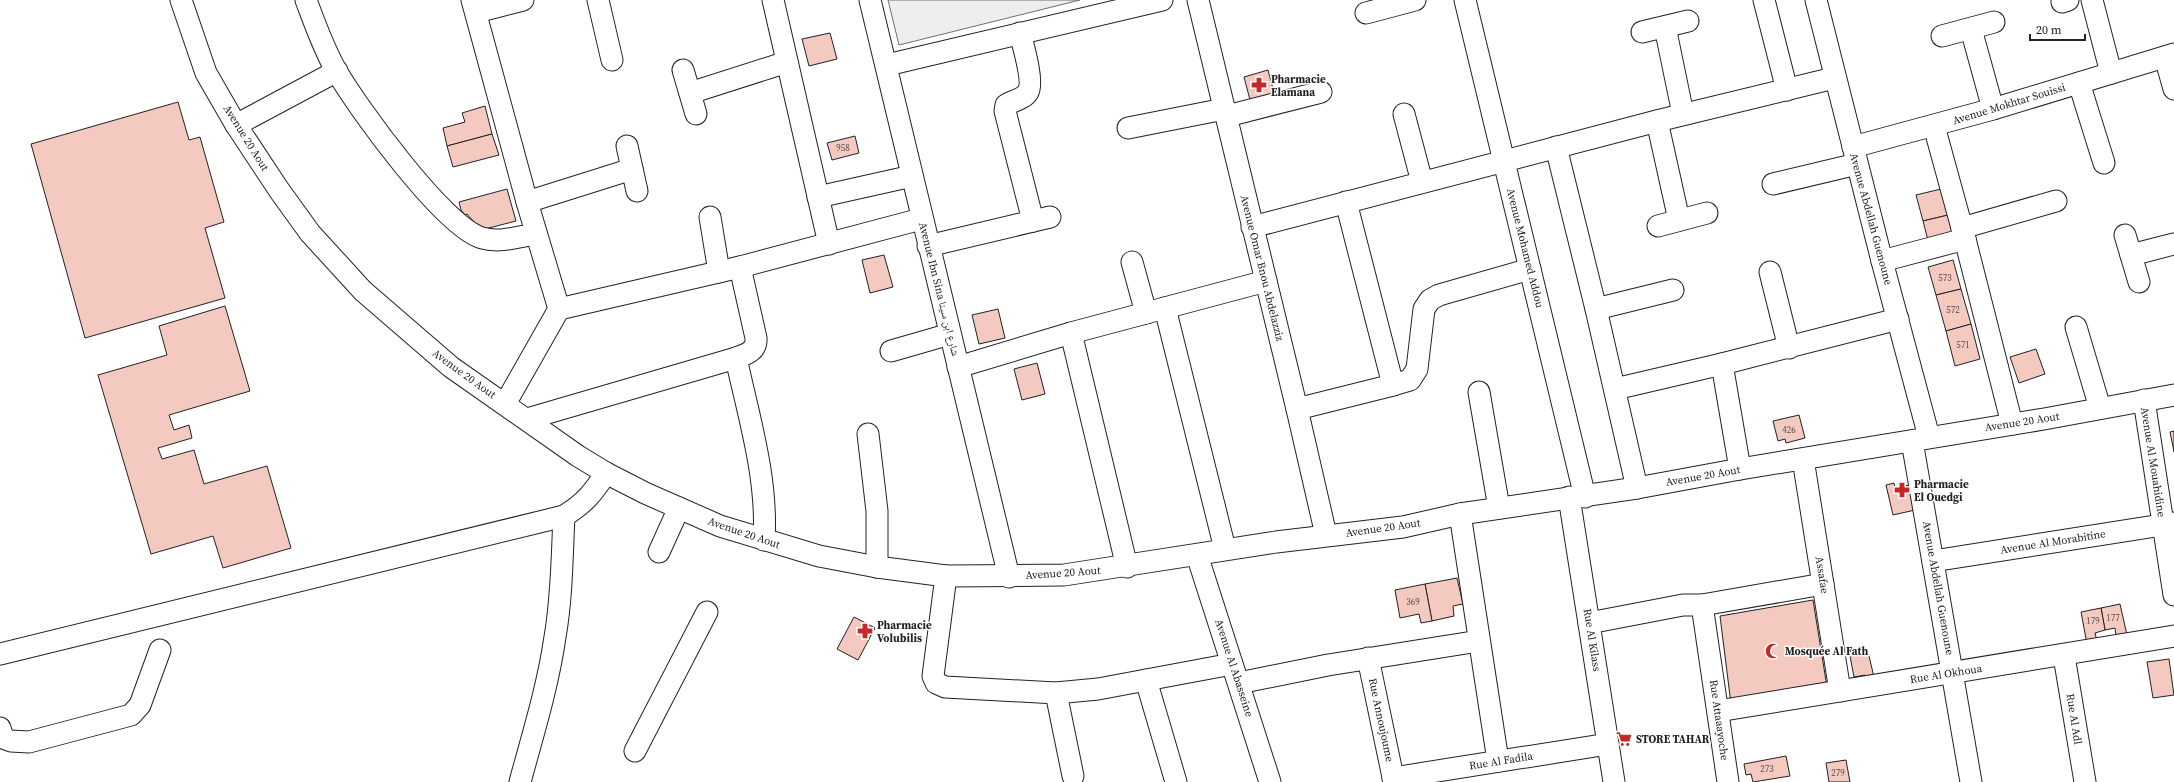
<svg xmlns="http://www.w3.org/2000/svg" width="2174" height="782" font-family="'Source Serif 4','Noto Naskh Arabic',serif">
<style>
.green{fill:#eee;stroke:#6f6f6f}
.building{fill:#f3c9c0;stroke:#222}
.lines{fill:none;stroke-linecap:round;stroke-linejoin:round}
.minor-casing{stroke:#222;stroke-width:23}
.minor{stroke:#fff;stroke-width:21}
.labels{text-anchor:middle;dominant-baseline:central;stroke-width:3;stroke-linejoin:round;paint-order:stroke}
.number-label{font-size:9px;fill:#564c4a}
.poi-label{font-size:11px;font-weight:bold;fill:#222;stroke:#fff;text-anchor:start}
.street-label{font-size:11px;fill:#222;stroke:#fff}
</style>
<rect width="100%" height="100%" fill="#fff"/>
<!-- green -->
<polygon class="green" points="888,0 1080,0 899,45"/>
<!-- building -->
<g class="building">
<polygon points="830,33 837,59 809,66 802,39"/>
<polygon points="1268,70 1274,93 1250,100 1244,77"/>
<polygon points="178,102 189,140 200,137 224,222 205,228 225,298 85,338 31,144"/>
<polygon points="485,106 492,134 447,146 443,128 465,122 462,113"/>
<polygon points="492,134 499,155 453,167 447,146"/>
<polygon points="855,136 859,153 832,160 827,143"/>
<polygon points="507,189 516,221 481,230 467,214 465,215 461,210 459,202"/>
<polygon points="1941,189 1948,215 1923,221 1916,195"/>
<polygon points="1948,215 1954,238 1929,244 1923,221"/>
<polygon points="884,255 893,287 870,293 862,260"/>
<polygon points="1953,260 1961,289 1936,295 1928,267"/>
<polygon points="1961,289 1971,324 1946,331 1936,295"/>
<polygon points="225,306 250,391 169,415 174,430 189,425 192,438 158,448 162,459 194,450 204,484 267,466 291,548 223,568 213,536 151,554 98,375 167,355 159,326"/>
<polygon points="998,309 1005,338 979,344 972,315"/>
<polygon points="1971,324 1980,359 1955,366 1946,331"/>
<polygon points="2036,349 2045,374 2019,383 2010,357"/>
<polygon points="1037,363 1045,394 1022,400 1014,369"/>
<polygon points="1799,415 1805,438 1786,443 1785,439 1778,441 1773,421"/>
<polygon points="2174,431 2174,452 2170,432"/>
<polygon points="1894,483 1895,488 1909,485 1915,510 1893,515 1886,485"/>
<polygon points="1457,578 1463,604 1453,606 1454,616 1432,621 1425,584"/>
<polygon points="1425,584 1432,621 1421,623 1419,614 1400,618 1395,590"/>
<polygon points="1813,600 1827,687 1731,704 1720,616"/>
<polygon points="2120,604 2127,635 2116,637 2115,628 2105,630 2101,608"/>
<polygon points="2101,608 2105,630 2095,633 2097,641 2087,644 2081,612"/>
<polygon points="854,617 875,628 858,660 837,649"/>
<polygon points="1868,652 1874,677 1865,679 1865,675 1854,677 1850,656"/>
<polygon points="2169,659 2174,695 2153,698 2147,662"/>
<polygon points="1786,756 1790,776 1753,782 1751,774 1746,775 1744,764"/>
<polygon points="1846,760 1850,782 1829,782 1826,763"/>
</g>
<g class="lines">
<defs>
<g id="minor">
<polyline points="181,0 206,73 236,125 279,190 310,233 363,291 451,367 578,456 606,473 645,493 720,526 819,556 877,567 946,576 1064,575 1276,542 1403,527 1460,514 1637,488 1740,469 2044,419 2174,395"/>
<path d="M306,0c9,24 18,50 31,72 21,36 107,155 145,166 17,5 36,-1 53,-4"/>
<polyline points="472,0 527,202 559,309"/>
<polyline points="598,0 612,60"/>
<polyline points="773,0 829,244"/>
<polyline points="870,0 1009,577"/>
<polyline points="1198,0 1297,409 1326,535"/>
<polyline points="1465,0 1585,497"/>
<polyline points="1764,0 1787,90"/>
<polyline points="1816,0 1882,261 1929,437"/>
<polyline points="2092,0 2111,73"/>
<polyline points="2062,2 2068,0"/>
<polyline points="476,12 523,0"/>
<polyline points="1366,13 1415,0"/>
<polyline points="1665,27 1683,114"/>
<polyline points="1971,29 1993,109"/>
<polyline points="1642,32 1688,21"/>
<path d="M1020,33c3,12 14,49 8,59 -4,7 -16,9 -22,13l-1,6 28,110"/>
<polyline points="1942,36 1994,22"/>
<polyline points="2165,57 2174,89"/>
<polyline points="887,65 1162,0"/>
<polyline points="683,70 696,114"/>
<polyline points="2079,83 2104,163"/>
<polyline points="690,93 787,62"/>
<polyline points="1404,114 1422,182"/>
<polyline points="1227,116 1321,92"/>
<polyline points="1657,121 1679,220"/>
<polyline points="236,125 337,71"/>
<polyline points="1934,126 1965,239 2012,424"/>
<polyline points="1128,128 1224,109"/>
<polyline points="627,146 637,191"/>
<polyline points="1556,147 1596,309 1637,488"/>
<polyline points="1853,147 1993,109 2174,54"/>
<polyline points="1773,184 1857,164"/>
<polyline points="818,197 912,176"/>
<polyline points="527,202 632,169"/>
<polyline points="710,217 719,272"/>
<polyline points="1658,226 1707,213"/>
<polyline points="1252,227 1657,121 1834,78"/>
<polyline points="1962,228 2056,201"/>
<polyline points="2125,235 2139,282"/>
<polyline points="928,246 1050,217"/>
<polyline points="2131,255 2174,244"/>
<polyline points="1882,261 1965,239"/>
<polyline points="1132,262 1146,313"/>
<polyline points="1770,272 1789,348"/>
<polyline points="1165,308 1225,549"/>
<polyline points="1596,309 1673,290"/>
<polyline points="2076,327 2100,408"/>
<polyline points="1071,333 1127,567"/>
<polyline points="891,351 950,334"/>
<path d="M736,358c13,60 32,121 28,182"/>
<polyline points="958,367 1071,333 1266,281"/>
<polyline points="1393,385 1410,380 1417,369 1424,309 1430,300 1439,295 1530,269"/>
<polyline points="1615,389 1722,364"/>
<polyline points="1479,392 1499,508"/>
<polyline points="2144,400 2174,595"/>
<polyline points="505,404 559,309 740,267 921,219"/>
<polyline points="1297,409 1393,385 1346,202"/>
<path d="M527,419l209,-61c11,-4 21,-7 20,-20l-16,-71"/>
<polyline points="868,434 877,511 877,567"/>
<polyline points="1912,441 1971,782"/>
<polyline points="1803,459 1840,691"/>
<polyline points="1740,469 1722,364 1898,319"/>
<polyline points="1569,497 1614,782"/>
<polyline points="1460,514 1498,761"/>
<polyline points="659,552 679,508"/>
<polyline points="1197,555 1270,782"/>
<polyline points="1933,561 2174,523"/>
<polyline points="946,576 933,676 936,683 945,687 1056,693 1098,689 1232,664"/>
<polyline points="1702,605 1823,584"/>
<polyline points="1589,623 1683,605 1702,605 1728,782"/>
<path d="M0,654l564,-138c21,-13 29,-23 42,-43"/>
<polyline points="2064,656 2085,782"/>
<polyline points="1368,658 1394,782"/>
<polyline points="1146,680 1176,782"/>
<polyline points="1239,683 1328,665 1479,641"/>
<polyline points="1056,693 1073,776"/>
<polyline points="1718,711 2174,636"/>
<polyline points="0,728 3,738 11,741 29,742 131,715 140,705 160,650"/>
<polyline points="635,751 707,612"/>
<polyline points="1393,778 1608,744"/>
<path d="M520,782c13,-48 28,-96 35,-145 7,-40 7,-81 9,-121"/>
</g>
</defs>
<!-- minor casing -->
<use href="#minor" class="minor-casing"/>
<!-- minor -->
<use href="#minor" class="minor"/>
</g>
<!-- icons -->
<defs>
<symbol id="pharmacy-bare" viewBox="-9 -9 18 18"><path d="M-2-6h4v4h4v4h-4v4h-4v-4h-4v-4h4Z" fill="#c62828" stroke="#fff" stroke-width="2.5" paint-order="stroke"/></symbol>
<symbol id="mosque-bare" viewBox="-9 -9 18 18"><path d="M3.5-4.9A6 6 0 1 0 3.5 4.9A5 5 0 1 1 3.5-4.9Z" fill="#c62828" stroke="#fff" stroke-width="2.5" paint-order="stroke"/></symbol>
<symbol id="supermarket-bare" viewBox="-9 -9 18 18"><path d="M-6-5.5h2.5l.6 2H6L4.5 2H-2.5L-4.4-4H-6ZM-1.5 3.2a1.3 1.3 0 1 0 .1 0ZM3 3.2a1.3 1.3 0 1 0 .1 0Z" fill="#c62828" stroke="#fff" stroke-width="2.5" paint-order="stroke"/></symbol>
</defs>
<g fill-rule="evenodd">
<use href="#pharmacy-bare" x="1248" y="74" width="22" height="22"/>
<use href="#pharmacy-bare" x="1891" y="479" width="22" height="22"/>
<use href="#pharmacy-bare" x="854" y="620" width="22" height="22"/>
<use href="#mosque-bare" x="1762" y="640" width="22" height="22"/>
<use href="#supermarket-bare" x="1613" y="728" width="22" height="22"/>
</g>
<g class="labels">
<!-- number labels -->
<g class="number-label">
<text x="843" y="148">958</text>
<text x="1945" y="278">573</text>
<text x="1953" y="310">572</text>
<text x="1963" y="345">571</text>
<text x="1789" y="430">426</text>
<text x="1413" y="602">369</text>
<text x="2113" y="618">177</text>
<text x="2093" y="621">179</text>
<text x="1767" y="769">273</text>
<text x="1838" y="773">279</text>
</g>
<!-- poi labels -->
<g class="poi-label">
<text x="1271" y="79">Pharmacie<tspan x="1271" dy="13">Elamana</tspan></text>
<text x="1914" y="484">Pharmacie<tspan x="1914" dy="13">El Ouedgi</tspan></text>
<text x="877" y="625">Pharmacie<tspan x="877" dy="13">Volubilis</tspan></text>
<text x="1785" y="651">Mosquée Al Fath</text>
<text x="1636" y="739">STORE TAHAR</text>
</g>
<!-- street labels -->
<g class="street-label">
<text transform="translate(2009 104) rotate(-17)">Avenue Mokhtar Souissi</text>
<text transform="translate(246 138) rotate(58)">Avenue 20 Aout</text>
<text transform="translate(1871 219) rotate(75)">Avenue Abdellah Guenoune</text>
<text transform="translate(1525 248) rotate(76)">Avenue Mohamed Addou</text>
<text transform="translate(1262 268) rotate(76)">Avenue Omar Bnou Abdelazziz</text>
<text transform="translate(939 289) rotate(76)">Avenue Ibn Sina شارع ابن سينا</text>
<text transform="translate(464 374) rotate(36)">Avenue 20 Aout</text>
<text transform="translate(2022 422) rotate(-9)">Avenue 20 Aout</text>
<text transform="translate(2153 462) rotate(81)">Avenue Al Mouahidine</text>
<text transform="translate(1703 476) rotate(-10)">Avenue 20 Aout</text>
<text transform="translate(1383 528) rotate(-8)">Avenue 20 Aout</text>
<text transform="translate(744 533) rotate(19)">Avenue 20 Aout</text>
<text transform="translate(2053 542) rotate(-9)">Avenue Al Morabitine</text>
<text transform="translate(1063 573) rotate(-4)">Avenue 20 Aout</text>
<text transform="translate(1822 575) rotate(81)">Assafae</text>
<text transform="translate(1938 588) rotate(80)">Avenue Abdellah Guenoune</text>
<text transform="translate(1592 640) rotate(81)">Rue Al Kilass</text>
<text transform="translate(1234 668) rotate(72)">Avenue Al Abasseine</text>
<text transform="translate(1946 674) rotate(-9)">Rue Al Okhoua</text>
<text transform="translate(2074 719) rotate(81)">Rue Al Adl</text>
<text transform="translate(1381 720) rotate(78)">Rue Annoujoume</text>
<text transform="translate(1719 720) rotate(82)">Rue Attaaayoche</text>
<text transform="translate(1501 761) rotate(-9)">Rue Al Fadila</text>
</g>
</g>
<!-- scale -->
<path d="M2030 34v6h55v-6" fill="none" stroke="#222222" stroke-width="2"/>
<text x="2036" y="34" font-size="12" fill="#222222" stroke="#ffffff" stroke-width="3" paint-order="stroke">20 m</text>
</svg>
